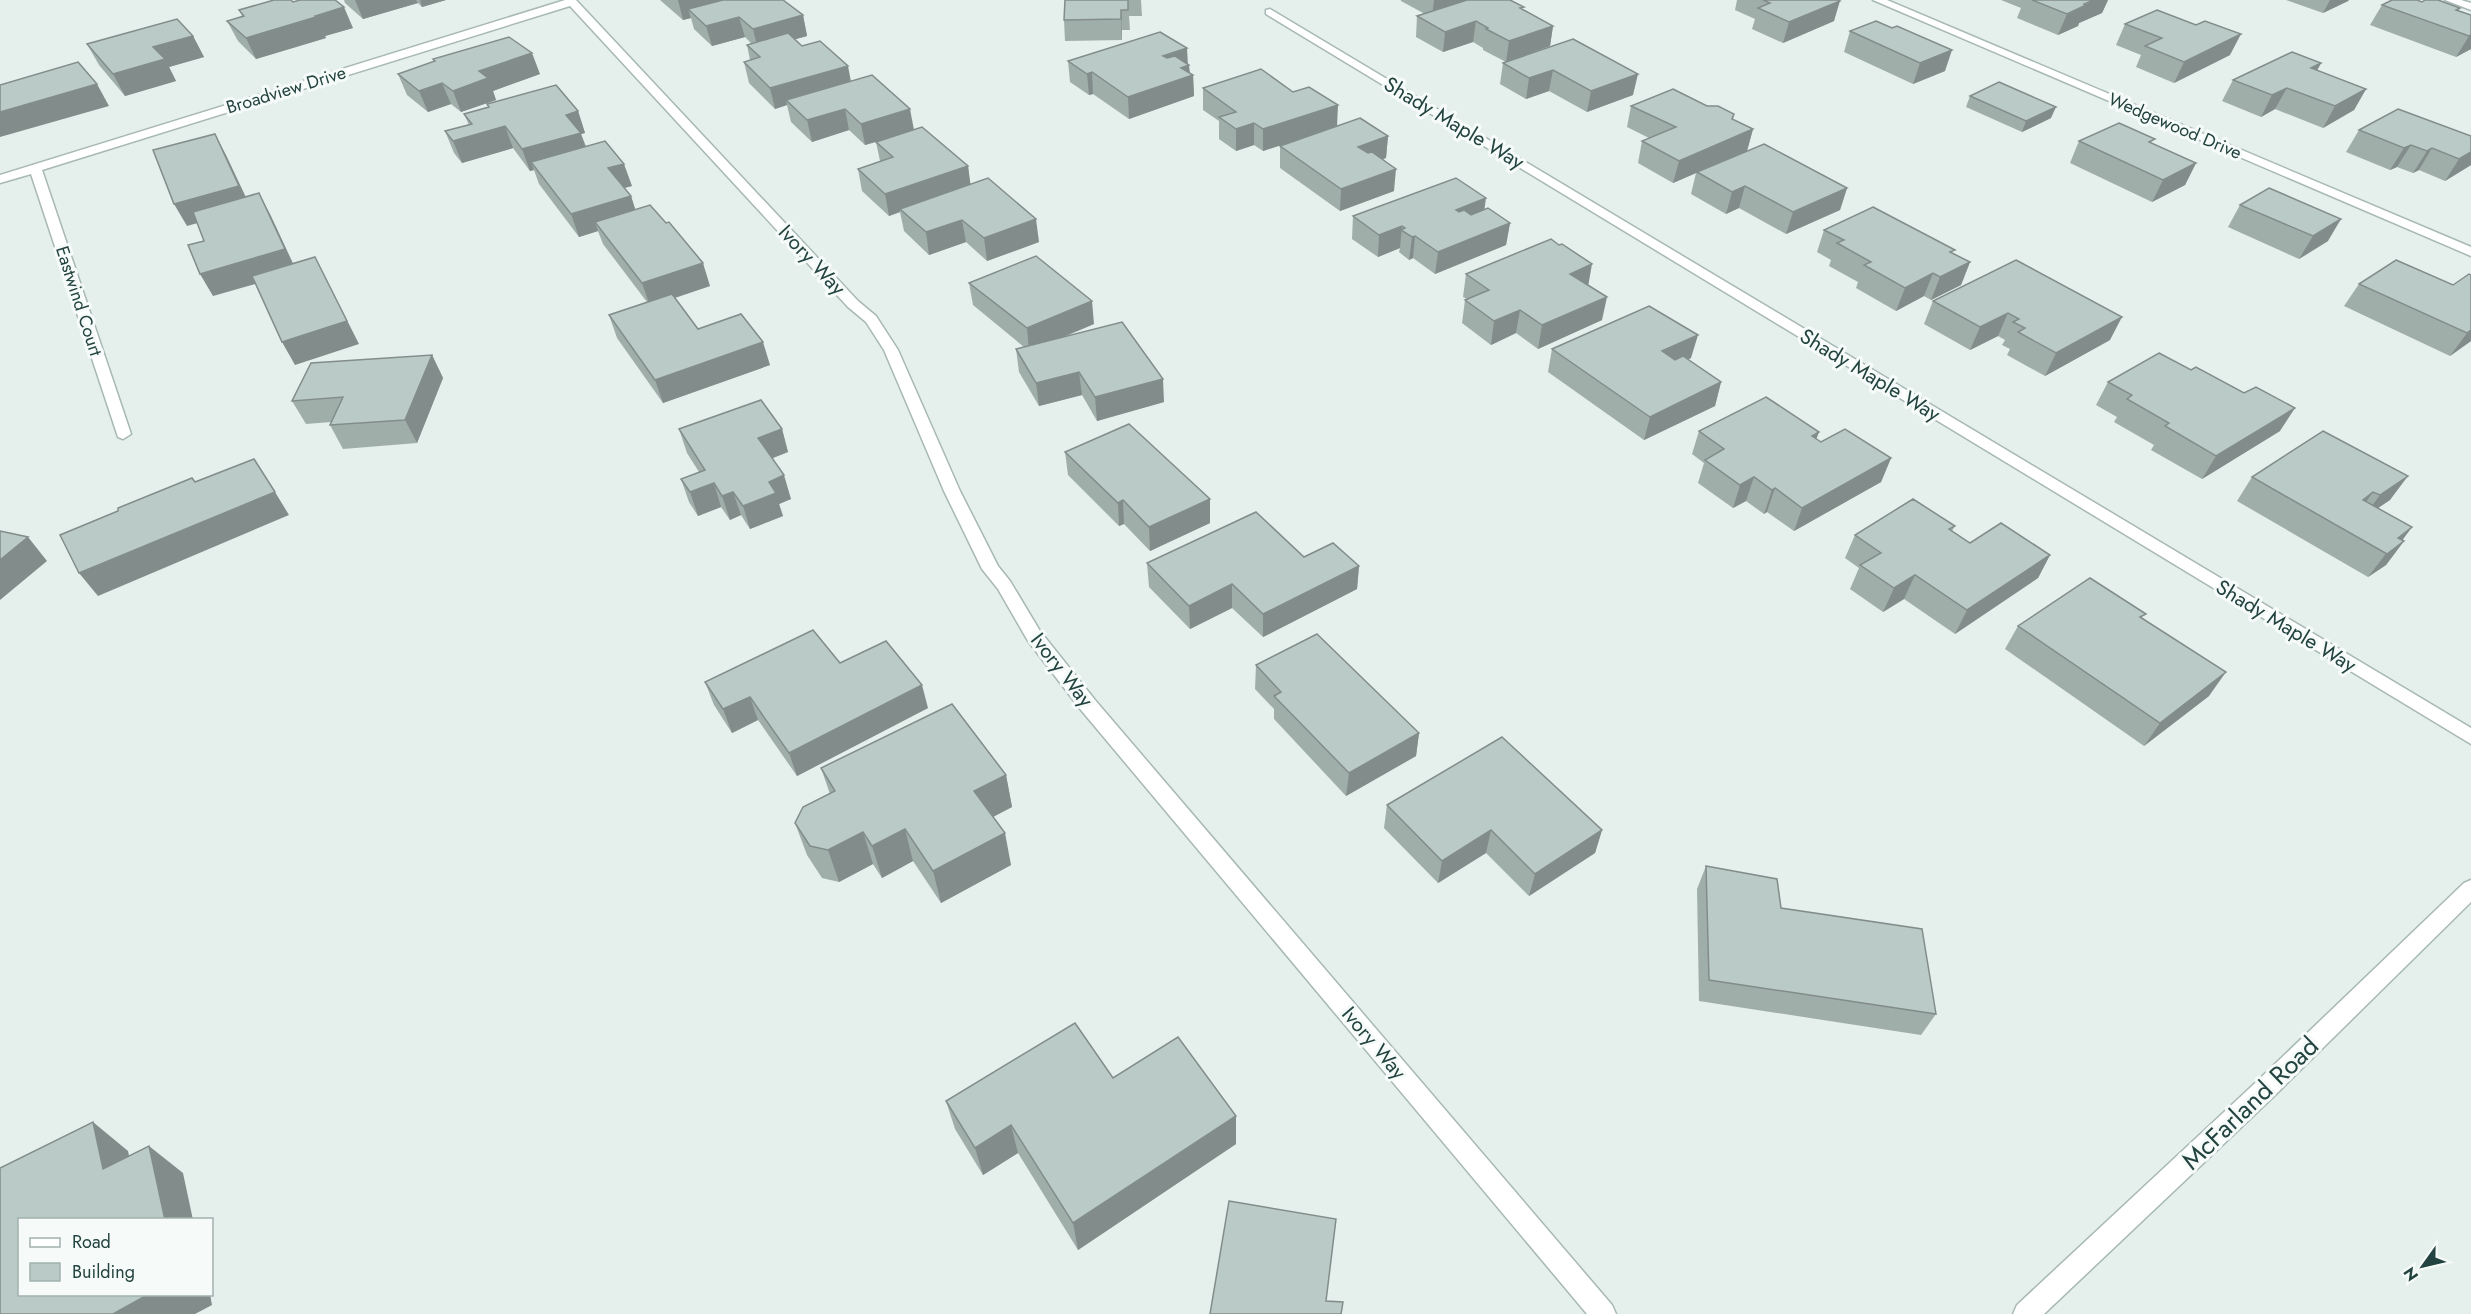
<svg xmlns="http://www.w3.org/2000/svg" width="2471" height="1314" font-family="Jost,sans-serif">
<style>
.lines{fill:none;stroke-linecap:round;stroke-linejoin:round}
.minor-casing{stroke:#a7b8b5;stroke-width:3}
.tertiary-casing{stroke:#a7b8b5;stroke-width:3}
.minor{fill:#fff;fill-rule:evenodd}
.tertiary{fill:#fff;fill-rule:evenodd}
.wall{fill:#a0aeaa}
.shaded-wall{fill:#828d8b}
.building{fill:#bacac6;stroke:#828d8b;stroke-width:1.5}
.labels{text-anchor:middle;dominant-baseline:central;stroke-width:6;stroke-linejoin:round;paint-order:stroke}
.far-street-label{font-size:18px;fill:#22433f;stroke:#f6fbf9}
.street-label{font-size:21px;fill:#22433f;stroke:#f6fbf9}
.near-street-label{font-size:26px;fill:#22433f;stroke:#f6fbf9}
</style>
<rect width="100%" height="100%" fill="#e5efec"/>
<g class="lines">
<defs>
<g id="minor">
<polygon points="565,0 576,0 858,301 876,316 898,350 960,491 998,566 1010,581 1040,631 1095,700 1612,1305 1616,1314 1587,1314 1081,710 1028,641 998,589 982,569 944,491 884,350 866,322 848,307 570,6 42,170 131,434 123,439 118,437 31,174 0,183 0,175"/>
<polygon points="1873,0 1887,0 2471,247 2471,256"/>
<polygon points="2445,0 2461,0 2471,3 2471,10"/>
<polygon points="1270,9 2471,728 2471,744 1266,14 1266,10"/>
</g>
<polygon id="tertiary" points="2471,880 2471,902 2269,1101 2044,1314 2013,1314 2017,1305 2253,1085 2464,883"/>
</defs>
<!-- minor casing -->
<use href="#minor" class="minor-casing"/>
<!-- tertiary casing -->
<use href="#tertiary" class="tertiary-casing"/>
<!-- minor -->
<use href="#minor" class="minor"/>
<!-- tertiary -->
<use href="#tertiary" class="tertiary"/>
</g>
<!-- wall -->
<g class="wall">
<polygon points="344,0 446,0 422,7 418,3 363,19 345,3"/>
<polygon points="660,0 783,0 803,15 807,36 795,39 802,46 914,130 968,166 970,185 1039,242 987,261 966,242 929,255 904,231 900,212 889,216 862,191 858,169 880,161 876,142 880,141 865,145 849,130 812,142 791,122 787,105 775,109 749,83 744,62 750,60 747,45 751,43 745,37 712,46 694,29 691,18 683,20"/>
<polygon points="1065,0 1141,0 1142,16 1129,16 1130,30 1122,30 1122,40 1065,41 1064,20"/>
<polygon points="1401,0 1501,0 1553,26 1550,46 1506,62 1483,50 1483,48 1473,42 1443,52 1416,37 1417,16 1425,14 1401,1"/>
<polygon points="1737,0 1838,0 1834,21 1783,43 1752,29 1755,19 1735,10"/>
<polygon points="2001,0 2108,0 2102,13 2079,23 2078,26 2058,35 2017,18 2021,8"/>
<polygon points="2286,0 2349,0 2348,1 2323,13"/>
<polygon points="293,2 353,28 325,36 326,38 256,59 238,41 227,21 242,16 239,10"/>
<polygon points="2422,2 2460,8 2458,11 2471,15 2471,49 2456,57 2370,25 2382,5"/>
<polygon points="2125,24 2230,55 2174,83 2136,67 2141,55 2116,45"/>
<polygon points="1892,28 1945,71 1913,84 1844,52 1850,31"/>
<polygon points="193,36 204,57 169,67 176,81 125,96 99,65 87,44"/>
<polygon points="1573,39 1633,95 1587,112 1549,91 1526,99 1500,84 1503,63"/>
<polygon points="433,59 540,74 493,91 496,100 461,112 451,104 428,112 407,95 398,74 434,62"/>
<polygon points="1068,61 1188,64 1190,73 1193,75 1194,96 1129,119 1093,94 1089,95 1070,82"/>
<polygon points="2321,63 2317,70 2366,89 2354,110 2323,128 2275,109 2261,117 2222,101 2233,80"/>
<polygon points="1203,88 1337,126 1388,136 1386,158 1382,159 1394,191 1340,211 1280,168 1280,146 1305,137 1263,151 1254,145 1236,151 1219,139 1219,121 1203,110"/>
<polygon points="1970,96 2051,118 2022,132 1966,107"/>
<polygon points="487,104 578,111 585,133 581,134 586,146 632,186 624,188 631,196 635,209 710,286 675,298 698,329 770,365 663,403 617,338 609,315 647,302 603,244 598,231 579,237 539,184 534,170 530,171 513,148 462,163 454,153 445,131 469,125 464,114 488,107"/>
<polygon points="1631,106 1707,106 1734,114 1733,119 1753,129 1747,151 1847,188 1840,210 1786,234 1739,208 1726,214 1691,194 1696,173 1673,183 1638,163 1642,141 1649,138 1627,127"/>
<polygon points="2359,130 2471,136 2471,165 2445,181 2419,170 2413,173 2397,167 2390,170 2346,152"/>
<polygon points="2079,141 2153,144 2196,163 2185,185 2152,202 2070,163"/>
<polygon points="2240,205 2328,241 2299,259 2228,227"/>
<polygon points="1485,210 1510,223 1506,245 1435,274 1413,258 1409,260 1399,252 1400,248 1378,257 1352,239 1353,216"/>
<polygon points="1824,230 1953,253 1970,262 1961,285 1931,300 1924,296 1896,311 1856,288 1858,282 1829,266 1831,260 1817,252"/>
<polygon points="2016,260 2110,340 2045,376 2007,355 2010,349 2002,345 2005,340 1998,336 1970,350 1924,324 1933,301"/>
<polygon points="1466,274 1588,285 1602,320 1538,349 1516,333 1491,345 1462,323 1465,300 1467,299 1463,297"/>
<polygon points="969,283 1094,324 1066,336 1164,402 1097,421 1082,395 1039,406 1019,372 1016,349 1024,347 973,305"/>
<polygon points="2359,284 2453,285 2471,341 2450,356 2344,306"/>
<polygon points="1552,349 1691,358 1688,359 1721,382 1715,406 1644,440 1548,372"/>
<polygon points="432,355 443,378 417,443 343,449 330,425 331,422 306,424 292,401"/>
<polygon points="2108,382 2280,431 2202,479 2151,450 2154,445 2114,422 2117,417 2096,405"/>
<polygon points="679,429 782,429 788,452 773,458 791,499 779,504 783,516 750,529 741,515 730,520 721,507 698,516 689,502 681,479 699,472 687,453"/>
<polygon points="1699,431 1819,432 1816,439 1821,442 1891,458 1881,482 1794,531 1767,512 1764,514 1746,501 1733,508 1698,483 1704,463 1692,454"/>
<polygon points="2323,431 2390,500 2377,508 2412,527 2402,540 2404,541 2386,565 2368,577 2237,501 2252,477"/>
<polygon points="1065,452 1210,523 1150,551 1124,524 1119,526 1068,475"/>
<polygon points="1955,526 1952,531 1970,543 2050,555 2038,578 1955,634 1904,599 1883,612 1850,589 1859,568 1845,558 1855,535"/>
<polygon points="1304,557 1359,566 1357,589 1263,637 1232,608 1190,629 1149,587 1147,563"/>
<polygon points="2018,626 2209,696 2144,746 2005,649"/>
<polygon points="840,663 928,708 797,776 758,720 732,733 714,705 705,682"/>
<polygon points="1256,665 1419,733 1416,756 1346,796 1274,719 1274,709 1255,689"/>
<polygon points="821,768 1006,775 1012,807 993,817 1011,865 941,903 913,861 882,878 873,864 839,882 822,878 807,855 795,823 830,794"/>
<polygon points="1387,805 1602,830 1595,853 1529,896 1486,853 1438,883 1384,828"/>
<polygon points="1706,866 1781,908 1936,1014 1921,1035 1699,1001 1697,889"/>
<polygon points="1113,1078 1236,1144 1078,1250 1018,1153 983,1175 955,1129 946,1101"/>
</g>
<!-- shaded-wall -->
<g class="shaded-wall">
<polygon points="355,0 416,0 418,3 363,19"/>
<polygon points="420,0 446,0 422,7"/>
<polygon points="678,0 725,0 688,9 691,18 683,20"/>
<polygon points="1434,0 1486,0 1432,18"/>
<polygon points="2094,0 2108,0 2102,13 2079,23 2078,26 2058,35 2067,14"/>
<polygon points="2330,0 2349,0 2348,1 2323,13"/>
<polygon points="1840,1 1834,21 1783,43 1789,22"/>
<polygon points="344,7 353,28 325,36 326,38 256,59 246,38"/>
<polygon points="1121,10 1122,30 1122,40 1121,19"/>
<polygon points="803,15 807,36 758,50 753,29"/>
<polygon points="739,17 745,37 712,46 706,26"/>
<polygon points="1476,21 1473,42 1443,52 1445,32"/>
<polygon points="1553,26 1550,46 1506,62 1509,41"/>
<polygon points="2241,34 2230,55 2174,83 2184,62"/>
<polygon points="2471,35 2471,49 2456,57 2469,36"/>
<polygon points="193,36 204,57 169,67 176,81 125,96 113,74 153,47"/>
<polygon points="1187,48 1188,66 1189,65 1190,76 1193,75 1194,96 1129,119 1128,97 1163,56"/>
<polygon points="1952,50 1945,71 1913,84 1920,63"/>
<polygon points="532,53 540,74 493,91 496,100 461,112 453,91 479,71"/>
<polygon points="2321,63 2310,84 2311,68"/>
<polygon points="848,66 852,87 786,100 787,105 775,109 770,88"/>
<polygon points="1553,70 1549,91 1526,99 1529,78"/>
<polygon points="1092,72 1093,94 1089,95 1087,74"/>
<polygon points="1638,74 1633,95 1587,112 1591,91"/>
<polygon points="442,83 451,104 428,112 419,91"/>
<polygon points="97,84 109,106 0,137 0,112"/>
<polygon points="2287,88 2275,109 2261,117 2272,95"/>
<polygon points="2366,89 2354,110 2323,128 2335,106"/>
<polygon points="1338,105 1337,127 1263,151 1263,129"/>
<polygon points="2056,107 2051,118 2022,132 2026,121"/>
<polygon points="845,109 849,130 812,142 807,120"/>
<polygon points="910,109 914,130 865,145 861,124"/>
<polygon points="578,111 585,133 581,134 588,154 531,162 534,170 530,171 522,149 566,115"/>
<polygon points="1254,123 1254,145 1236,151 1236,129"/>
<polygon points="505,126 513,148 462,163 453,141"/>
<polygon points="1753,129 1747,151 1673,183 1679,161"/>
<polygon points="215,134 226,155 251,208 187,226 174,204"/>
<polygon points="1388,136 1386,158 1356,169 1358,147"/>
<polygon points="2411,145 2397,167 2390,170 2404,148"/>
<polygon points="2432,148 2419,170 2413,173 2427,151"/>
<polygon points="2471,152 2471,165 2445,181 2459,159"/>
<polygon points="2196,163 2185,185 2152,202 2163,180"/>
<polygon points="624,164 632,186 616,190 608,168"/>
<polygon points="968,166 971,188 900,209 900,212 889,216 885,194"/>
<polygon points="1396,169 1394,191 1340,211 1341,189"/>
<polygon points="1745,186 1739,208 1726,214 1732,192"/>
<polygon points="1847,188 1840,210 1786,234 1793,212"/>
<polygon points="259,193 271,216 297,272 213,296 200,274"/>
<polygon points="631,196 638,218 595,222 598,231 579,237 571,214"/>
<polygon points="1486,198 1483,220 1454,232 1456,210"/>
<polygon points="1036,219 1039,242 987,261 984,238"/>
<polygon points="2341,219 2328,241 2299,259 2313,236"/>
<polygon points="962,220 966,242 929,255 926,232"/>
<polygon points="1510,223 1506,245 1435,274 1438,252"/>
<polygon points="1402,226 1400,248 1378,257 1379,235"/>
<polygon points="1415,236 1413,258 1409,260 1412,237"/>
<polygon points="315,257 359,344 295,365 282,342"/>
<polygon points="1970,262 1961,285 1931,300 1940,277"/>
<polygon points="703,263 710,286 650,306 642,283"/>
<polygon points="1592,264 1588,287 1570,274"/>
<polygon points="1933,273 1924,296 1896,311 1905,288"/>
<polygon points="1607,297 1602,320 1538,349 1542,325"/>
<polygon points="1092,301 1094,324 1029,351 1027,328"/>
<polygon points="1520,310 1516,333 1491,345 1494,321"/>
<polygon points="2008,313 1998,336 1970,350 1980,327"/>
<polygon points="2122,317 2110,340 2045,376 2056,353"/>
<polygon points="2471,330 2471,341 2450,356 2467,333"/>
<polygon points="1698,335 1691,358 1656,374 1662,351"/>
<polygon points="763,342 770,365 663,403 655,380"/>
<polygon points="432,355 443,378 417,443 405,420"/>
<polygon points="1079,372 1082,395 1039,406 1036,383"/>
<polygon points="1163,379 1164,402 1097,421 1095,397"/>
<polygon points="1721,382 1715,406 1644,440 1650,417"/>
<polygon points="2295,408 2280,431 2202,479 2216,456"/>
<polygon points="782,429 788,452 765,461 758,438"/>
<polygon points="1819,432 1810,455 1812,436"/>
<polygon points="1891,458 1881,482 1794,531 1802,508"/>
<polygon points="784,475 791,499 779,504 783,516 750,529 743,506 769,482"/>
<polygon points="2408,476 2390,500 2362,519 2380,495"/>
<polygon points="1754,477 1746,501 1733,508 1740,485"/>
<polygon points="714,483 721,507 698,516 690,492"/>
<polygon points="1775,488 1767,512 1764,514 1772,490"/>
<polygon points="275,492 289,515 98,596 79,573"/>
<polygon points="733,492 741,515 730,520 722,496"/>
<polygon points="2373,492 2356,516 2363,500"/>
<polygon points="1210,499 1210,523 1150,551 1149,527"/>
<polygon points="1123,500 1124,524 1119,526 1118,503"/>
<polygon points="2412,527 2398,546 2404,541 2386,565 2368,577 2398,538"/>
<polygon points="28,537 47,561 0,600 0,560"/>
<polygon points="2050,555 2038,578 1955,634 1967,610"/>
<polygon points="1359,566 1357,589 1263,637 1263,614"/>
<polygon points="1915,575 1904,599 1883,612 1894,588"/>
<polygon points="1232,584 1232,608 1190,629 1189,606"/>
<polygon points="2226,672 2209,696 2144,746 2160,723"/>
<polygon points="922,685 928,708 797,776 789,753"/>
<polygon points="750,697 758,720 732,733 723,709"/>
<polygon points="1419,733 1416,756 1346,796 1349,773"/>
<polygon points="1006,775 1012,807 981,823 974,791"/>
<polygon points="905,829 913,861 882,878 872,846"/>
<polygon points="1491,830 1486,853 1438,883 1442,861"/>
<polygon points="1602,830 1595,853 1529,896 1535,874"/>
<polygon points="863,832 873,864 839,882 828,850"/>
<polygon points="1005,833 1011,865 941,903 933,871"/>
<polygon points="1236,1116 1236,1144 1078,1250 1073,1223"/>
<polygon points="93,1122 128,1151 138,1196 103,1169"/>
<polygon points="1011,1125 1018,1153 983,1175 975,1148"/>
<polygon points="149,1146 183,1173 193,1220 165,1220"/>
<polygon points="149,1294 210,1294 212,1305 195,1314 113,1314"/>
</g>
<!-- building -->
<g class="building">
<polygon points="274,0 291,0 293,2 300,0 335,0 344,7 315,16 316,17 246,38 227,21 244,16 239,10"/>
<polygon points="723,0 783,0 803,15 753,29 739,17 706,26 688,9"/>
<polygon points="1065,0 1128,0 1128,10 1121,10 1121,19 1064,20"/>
<polygon points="1467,0 1510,0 1524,7 1520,8 1553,26 1509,41 1486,29 1488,28 1476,21 1445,32 1417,16"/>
<polygon points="1763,0 1838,0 1840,1 1789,22 1758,8 1770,3"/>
<polygon points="2032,0 2094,0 2084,4 2086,5 2067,14"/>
<polygon points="2392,0 2417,0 2422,2 2425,0 2438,0 2460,8 2456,10 2471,15 2471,35 2469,36 2382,5"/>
<polygon points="2157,10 2196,25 2205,21 2241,34 2184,62 2145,46 2162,38 2125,24"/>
<polygon points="177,19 193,36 153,47 165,59 113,74 87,44"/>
<polygon points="1876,21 1892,28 1897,26 1952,50 1920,63 1850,31"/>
<polygon points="1160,32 1187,48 1163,56 1167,58 1175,56 1189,65 1181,68 1193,75 1128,97 1092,72 1087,74 1068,61"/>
<polygon points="788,33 802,46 820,41 848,66 770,88 744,62 760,57 747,45"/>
<polygon points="509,37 532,53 479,71 488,78 453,91 442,83 419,91 398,74 435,61 433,59"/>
<polygon points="1573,39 1638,74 1591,91 1553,70 1529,78 1503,63"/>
<polygon points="2292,52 2321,63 2311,68 2366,89 2335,106 2287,88 2272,95 2233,80"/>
<polygon points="78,62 97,84 0,112 0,85"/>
<polygon points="1261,69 1293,92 1309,87 1338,105 1263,129 1254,123 1236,129 1219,117 1236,112 1203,88"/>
<polygon points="872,75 910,109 861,124 845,109 807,120 786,100"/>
<polygon points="1999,82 2056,107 2026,121 1970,96"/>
<polygon points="556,85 578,111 566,115 581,133 522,149 505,126 453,141 445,131 472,124 464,114 489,107 487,104"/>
<polygon points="1673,89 1707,106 1718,106 1734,114 1732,119 1753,129 1679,161 1642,141 1676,127 1631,106"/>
<polygon points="2398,109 2471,136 2471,152 2459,159 2432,148 2427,151 2411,145 2404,148 2359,130"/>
<polygon points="1360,118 1388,136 1358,147 1368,153 1372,152 1396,169 1341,189 1280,146"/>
<polygon points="2119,123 2155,139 2149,142 2196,163 2163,180 2079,141"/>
<polygon points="922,127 968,166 885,194 858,169 893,157 876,142"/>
<polygon points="215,134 239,186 174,204 153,150"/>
<polygon points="605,141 624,164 608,168 631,196 571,214 531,162"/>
<polygon points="1764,144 1847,188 1793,212 1745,186 1732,192 1697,172"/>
<polygon points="988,178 1036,219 984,238 962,220 926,232 900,209"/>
<polygon points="1456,178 1486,198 1456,210 1459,212 1464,210 1471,215 1488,208 1510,223 1438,252 1415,236 1412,237 1401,230 1405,228 1402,226 1379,235 1353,216"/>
<polygon points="2269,188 2341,219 2313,236 2240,205"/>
<polygon points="259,193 285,249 200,274 188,245 204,241 193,212"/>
<polygon points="650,205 666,223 669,222 703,263 642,283 595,222"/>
<polygon points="1873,207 1955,250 1950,252 1970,262 1940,277 1933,273 1905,288 1864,265 1871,262 1837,243 1844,240 1824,230"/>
<polygon points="1551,239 1559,245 1562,244 1592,264 1570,274 1607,297 1542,325 1520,310 1494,321 1465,300 1489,290 1466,274"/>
<polygon points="1036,256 1092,301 1027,328 969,283"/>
<polygon points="315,257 347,321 282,342 252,276"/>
<polygon points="2016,260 2122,317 2056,353 2018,332 2025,328 2013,322 2019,319 2008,313 1980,327 1933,301"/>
<polygon points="2396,260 2453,285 2469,274 2471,275 2471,330 2467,333 2359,284"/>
<polygon points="672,294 698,329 741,314 763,342 655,380 609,315"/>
<polygon points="1649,306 1698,335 1662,351 1675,360 1683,356 1721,382 1650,417 1552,349"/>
<polygon points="1122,322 1163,379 1095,397 1079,372 1036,383 1016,349"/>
<polygon points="2159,353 2191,370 2196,367 2244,393 2256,387 2295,408 2216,456 2165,426 2169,423 2127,399 2132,395 2108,382"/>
<polygon points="432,355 405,420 330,425 343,397 292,401 311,363"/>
<polygon points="1766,397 1819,432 1812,436 1821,442 1845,429 1891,458 1802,508 1775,488 1772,490 1754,477 1740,485 1705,460 1724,449 1699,431"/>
<polygon points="761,400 782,429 758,438 784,475 769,482 776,493 743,506 733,492 722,496 714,483 690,492 681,479 705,470 679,429"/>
<polygon points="1129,424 1210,499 1149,527 1123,500 1118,503 1065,452"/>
<polygon points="2323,431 2408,476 2380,495 2373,492 2363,500 2412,527 2398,538 2404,541 2387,554 2252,477"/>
<polygon points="254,459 275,492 79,573 60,535 118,511 118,508 192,478 195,482"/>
<polygon points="1913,499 1955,526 1949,529 1970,543 2001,523 2050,555 1967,610 1915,575 1894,588 1860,565 1881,553 1855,535"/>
<polygon points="1256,512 1304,557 1333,543 1359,566 1263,614 1232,584 1189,606 1147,563"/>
<polygon points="0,531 28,537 0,560"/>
<polygon points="2090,578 2146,614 2140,617 2226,672 2160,723 2018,626"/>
<polygon points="813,630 840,663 886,641 922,685 789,753 750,697 723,709 705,682"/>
<polygon points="1317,634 1419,733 1349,773 1274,696 1281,692 1256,665"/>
<polygon points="952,704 1006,775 974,791 1005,833 933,871 905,829 872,846 863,832 828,850 810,846 795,823 803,807 835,791 821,768"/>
<polygon points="1502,737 1602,830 1535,874 1491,830 1442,861 1387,805"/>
<polygon points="1706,866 1777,879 1781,908 1922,929 1936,1014 1709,980"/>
<polygon points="1075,1023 1113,1078 1178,1037 1236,1116 1073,1223 1011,1125 975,1148 946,1101"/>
<polygon points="93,1122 103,1169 149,1146 165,1220 20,1220 20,1294 149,1294 113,1314 0,1314 0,1168"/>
<polygon points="1229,1201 1336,1219 1326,1301 1343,1302 1341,1314 1210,1314"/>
</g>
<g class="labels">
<!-- far-street labels -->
<g class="far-street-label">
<text transform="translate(286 90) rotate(-17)">Broadview Drive</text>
<text transform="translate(2175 126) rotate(23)">Wedgewood Drive</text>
<text transform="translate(79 301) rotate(72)">Eastwind Court</text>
</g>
<!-- street labels -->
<g class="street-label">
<text transform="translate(1454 123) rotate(31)">Shady Maple Way</text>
<text transform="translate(812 260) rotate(47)">Ivory Way</text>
<text transform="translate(1870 375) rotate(31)">Shady Maple Way</text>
<text transform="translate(2286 626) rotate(31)">Shady Maple Way</text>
<text transform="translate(1062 670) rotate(52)">Ivory Way</text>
<text transform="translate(1374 1043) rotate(50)">Ivory Way</text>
</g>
<!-- near-street labels -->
<g class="near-street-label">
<text transform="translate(2250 1103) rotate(-44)">McFarland Road</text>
</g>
</g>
<!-- legend -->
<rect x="18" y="1218" width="195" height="78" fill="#f6fbf9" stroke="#a1b1af" stroke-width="1.5"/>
<rect x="30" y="1238" width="30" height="9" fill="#ffffff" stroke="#a1b1af" stroke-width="1.5"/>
<text x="72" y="1248" font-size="18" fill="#22433f">Road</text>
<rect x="30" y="1263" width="30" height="18" fill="#bacac6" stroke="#a1b1af" stroke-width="1.5"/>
<text x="72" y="1278" font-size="18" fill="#22433f">Building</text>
<!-- north arrow -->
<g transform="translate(2423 1266) rotate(236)" stroke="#f6fbf9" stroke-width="4.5" paint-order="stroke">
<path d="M0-4.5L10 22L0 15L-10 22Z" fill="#22433f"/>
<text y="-9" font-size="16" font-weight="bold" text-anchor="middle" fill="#22433f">N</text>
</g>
</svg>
